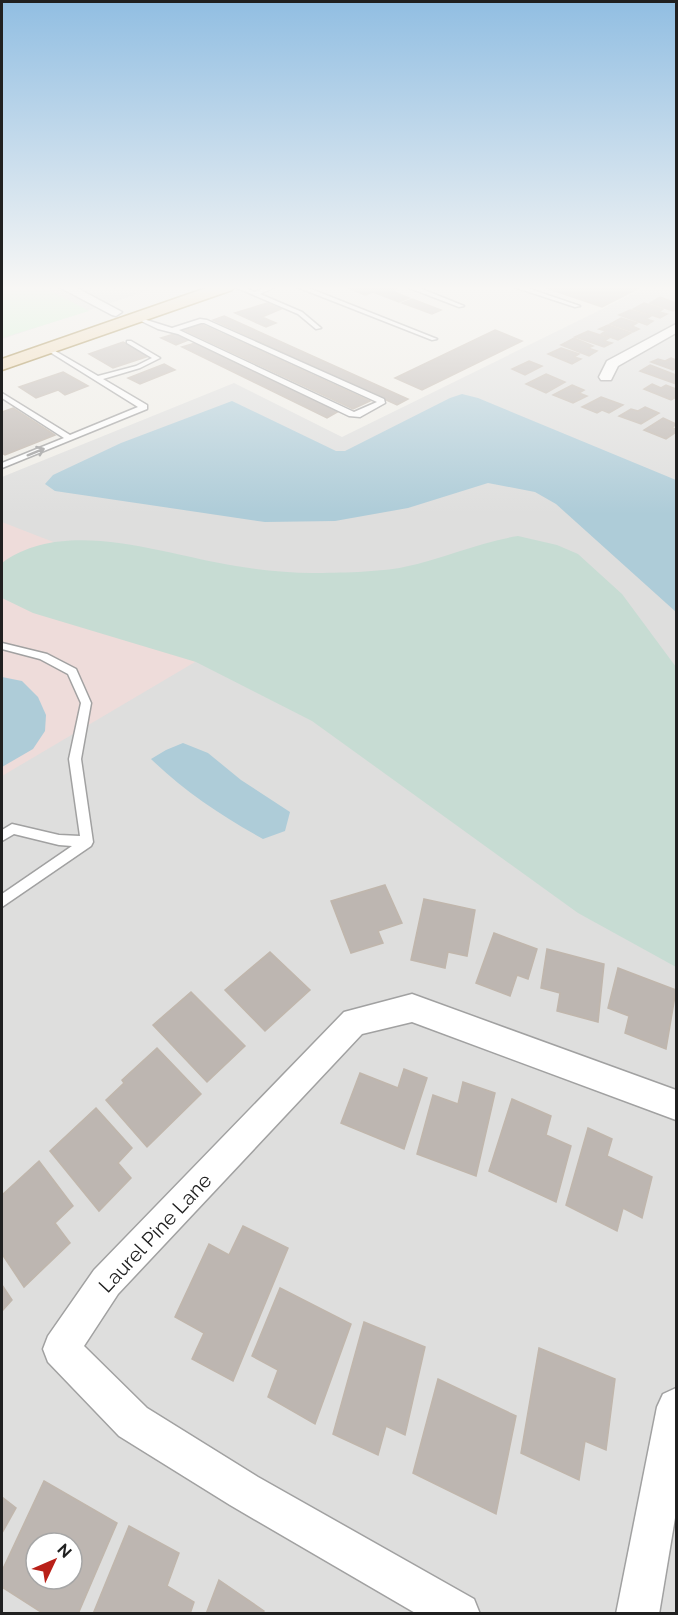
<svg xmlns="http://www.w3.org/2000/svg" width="678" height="1615" font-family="Raleway,sans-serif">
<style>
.residential{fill:#dededd;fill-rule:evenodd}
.commercial{fill:#eedcda}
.wetland{fill:#c7dcd3}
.park{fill:#cbf4d0}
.water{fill:#aeccd8}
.building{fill:#bdb6b1;stroke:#c0b6ac;stroke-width:1.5;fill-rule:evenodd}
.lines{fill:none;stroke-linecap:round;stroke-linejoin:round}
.service-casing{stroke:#a1a1a1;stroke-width:3}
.minor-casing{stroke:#a1a1a1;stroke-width:3}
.primary-casing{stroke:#8b6912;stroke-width:3}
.service{fill:#fff;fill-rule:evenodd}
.minor{fill:#fff;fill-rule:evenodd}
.primary{fill:#f1d7ab;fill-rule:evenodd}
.oneway{stroke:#9b9b9b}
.labels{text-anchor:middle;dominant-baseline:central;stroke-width:5;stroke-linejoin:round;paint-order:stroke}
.near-street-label{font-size:20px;fill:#202020;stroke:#fff}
</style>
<rect width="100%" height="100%" fill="#f0eee8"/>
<!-- residential -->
<g class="residential">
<polygon points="2,287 159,287 2,339"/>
<path d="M647,287h29v1326l-674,1v-1137l232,-94 108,54zM36,1543h36v36h-36z"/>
</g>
<!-- commercial -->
<polygon class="commercial" points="2,522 261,623 2,776"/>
<!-- wetland -->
<path class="wetland" d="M518,536l39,9 21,9 44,40 54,73v300l-98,-54 -266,-192 -116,-59 -163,-49 -31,-15v-35c64,-47 162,-8 234,3 24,4 52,7 77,7 24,0 68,-1 91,-6 39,-8 75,-25 114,-31z"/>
<!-- park -->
<polygon class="park" points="2,287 43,287 89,311 2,338"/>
<!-- water -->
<g class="water">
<polygon points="462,394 478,398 676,480 676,612 556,504 535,492 488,483 408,508 335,521 265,522 55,491 45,484 53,475 121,443 232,401 336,451 345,451 450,398"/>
<polygon points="2,677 22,681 38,697 46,715 45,731 33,749 2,767"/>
<path d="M183,743l25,10 33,27 49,32 -5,19 -22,8c-40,-22 -79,-48 -112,-80l15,-9z"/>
</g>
<!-- building -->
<g class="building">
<polygon points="394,287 397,289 392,291 409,298 399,302 373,292 365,295 348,288"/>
<polygon points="543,287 641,287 602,307"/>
<polygon points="660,297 676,303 676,309 673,311 650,303"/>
<polygon points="412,299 441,310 432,314 402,303"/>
<polygon points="267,303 281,309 262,317 276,323 266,327 235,313"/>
<polygon points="644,303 663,309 659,312 667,314 660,318 633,309"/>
<polygon points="630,310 651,316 646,319 653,321 647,325 619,315"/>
<polygon points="224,316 408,399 397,405 213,320"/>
<polygon points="621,318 637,323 632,326 639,329 633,332 610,324"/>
<polygon points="201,324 370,401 353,409 184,330"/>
<polygon points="608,325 631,333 618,340 601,334 606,331 599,329"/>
<polygon points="495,330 522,341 422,390 395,378"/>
<polygon points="588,331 609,338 604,341 612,343 604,347 575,337"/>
<polygon points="177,333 191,339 176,345 161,338"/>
<polygon points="574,338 593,346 588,348 597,351 589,356 561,345"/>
<polygon points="123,342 149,356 113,368 89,354"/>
<polygon points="195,343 339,411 327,418 182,347"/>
<polygon points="561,348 579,354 574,357 581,359 572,364 548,354"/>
<polygon points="671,358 676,360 676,368 673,370 651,362 658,359 665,361"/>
<polygon points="529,361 542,366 525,375 512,369"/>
<polygon points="164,364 175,370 140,384 128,378"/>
<polygon points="650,365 676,375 676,384 640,371"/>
<polygon points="63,372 88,386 65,395 58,390 36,398 19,387"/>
<polygon points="546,374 565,382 546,393 526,384"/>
<polygon points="652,384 661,388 666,385 676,389 676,397 671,400 644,389"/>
<polygon points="572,385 584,390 579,393 587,396 573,403 553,395"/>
<polygon points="601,397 623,405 609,413 602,410 597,413 582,407"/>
<polygon points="645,407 659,413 641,424 619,416 631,409 638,411"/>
<polygon points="13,408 55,435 5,455 2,453 2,412"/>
<polygon points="663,418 676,424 672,428 676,429 676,432 666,439 644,430"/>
<polygon points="385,885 402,923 378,931 383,943 351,953 331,901"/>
<polygon points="424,899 475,910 467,956 448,952 445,968 411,960"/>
<polygon points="494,933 537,949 528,979 517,975 510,996 476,983"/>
<polygon points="547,949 604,964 598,1022 557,1011 560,993 541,988"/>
<polygon points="270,952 310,990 265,1031 225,990"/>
<polygon points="618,968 676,990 666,1049 625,1033 629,1016 608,1008"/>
<polygon points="191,992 245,1046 207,1082 153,1025"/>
<polygon points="157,1048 201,1094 147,1147 106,1100 124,1083 122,1080"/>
<polygon points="404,1069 427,1078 404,1149 341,1123 360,1073 398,1088"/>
<polygon points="463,1082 495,1093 476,1176 417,1154 433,1095 458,1104"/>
<polygon points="512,1099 551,1116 546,1135 571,1146 556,1202 489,1171"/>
<polygon points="96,1108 132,1148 118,1163 131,1178 99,1211 50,1151"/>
<polygon points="588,1128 612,1139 607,1156 652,1177 642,1218 623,1208 617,1231 566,1205"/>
<polygon points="39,1161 73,1206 55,1223 70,1243 24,1287 2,1254 2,1195"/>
<polygon points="243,1226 288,1248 233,1381 192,1359 204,1333 175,1317 209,1244 229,1255"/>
<polygon points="2,1285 12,1300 2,1311"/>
<polygon points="280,1288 351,1324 315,1424 268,1397 278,1370 252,1356"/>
<polygon points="364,1322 425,1347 405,1435 386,1426 378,1455 333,1434"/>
<polygon points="539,1348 615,1379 606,1450 585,1441 579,1480 521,1453"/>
<polygon points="438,1379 516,1416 496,1514 413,1473"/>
<path d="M44,1481l73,42 -39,91h-34l-42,-27v-16zM36,1543h36v36h-36z"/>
<polygon points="2,1497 16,1508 2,1533"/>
<polygon points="129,1526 179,1553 167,1586 194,1602 190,1614 93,1614"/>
<polygon points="219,1580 264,1611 263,1614 206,1614"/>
</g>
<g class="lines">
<defs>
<g id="service">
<polygon points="235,287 244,287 254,292 266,287 275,287 260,294 302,312 321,328 316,329 298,314"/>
<polygon points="297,287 306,287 437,339 432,340"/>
<polygon points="407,287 417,287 464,306 459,307"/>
<polygon points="514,287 524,287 580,306 575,307"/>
<path d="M137,317l35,11 28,-9 7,1 177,79 1,4 -25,14 -11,-1 -171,-82 -20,-5 -21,-10zM201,323h3l173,79 -23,10 -175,-82z"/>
<polygon points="127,341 131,341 160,358 140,368 103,379 147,405 147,409 2,468 2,463 64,438 2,398 2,393 70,435 138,407 45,349 50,348 98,376 136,366 152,358 127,343"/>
<polygon points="2,643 47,654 76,669 91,703 81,759 93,842 91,846 2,907 2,894 72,846 59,845 14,834 2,841 2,830 12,824 59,835 80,836 69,759 81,703 68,674 40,659 2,649"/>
</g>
<g id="minor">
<polygon points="59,287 75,287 122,312 116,316 112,315"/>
<polygon points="676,324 676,333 618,366 611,380 601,380 599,377 607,361"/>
<polygon points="412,994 676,1090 676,1120 412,1022 362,1034 118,1294 84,1346 147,1408 258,1477 474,1599 480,1614 417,1614 230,1505 119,1436 48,1362 43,1349 48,1336 94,1270 344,1012"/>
<polygon points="676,1388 676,1512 659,1614 616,1614 657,1407 663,1394"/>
</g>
<polygon id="primary" points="209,287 234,287 232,290 2,370 2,359"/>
</defs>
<!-- service casing -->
<use href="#service" class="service-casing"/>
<!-- minor casing -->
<use href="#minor" class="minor-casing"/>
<!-- primary casing -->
<use href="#primary" class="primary-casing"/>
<!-- service -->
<use href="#service" class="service"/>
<!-- minor -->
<use href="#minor" class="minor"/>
<!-- primary -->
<use href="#primary" class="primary"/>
</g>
<!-- one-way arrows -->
<defs><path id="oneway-shaft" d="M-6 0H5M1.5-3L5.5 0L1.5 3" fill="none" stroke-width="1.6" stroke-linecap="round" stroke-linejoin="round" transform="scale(1.5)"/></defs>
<use class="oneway" href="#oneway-shaft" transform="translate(36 452) rotate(-22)"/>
<!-- sky -->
<linearGradient id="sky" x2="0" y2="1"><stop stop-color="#91bee2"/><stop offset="0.56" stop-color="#f8f7f5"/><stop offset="1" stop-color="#f8f7f5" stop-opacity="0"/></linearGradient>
<rect width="678" height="514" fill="url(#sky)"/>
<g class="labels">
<!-- near-street labels -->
<g class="near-street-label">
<text transform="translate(155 1233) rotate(-47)">Laurel Pine Lane</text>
</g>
</g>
<!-- border -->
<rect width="678" height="1615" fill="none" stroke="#202020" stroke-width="6"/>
<!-- north arrow -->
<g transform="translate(54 1561) rotate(46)"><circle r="28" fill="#ffffff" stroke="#a6a6a6" stroke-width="1.5"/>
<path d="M0-4.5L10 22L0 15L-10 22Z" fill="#b92018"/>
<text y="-9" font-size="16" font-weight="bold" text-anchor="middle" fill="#202020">N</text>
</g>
</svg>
